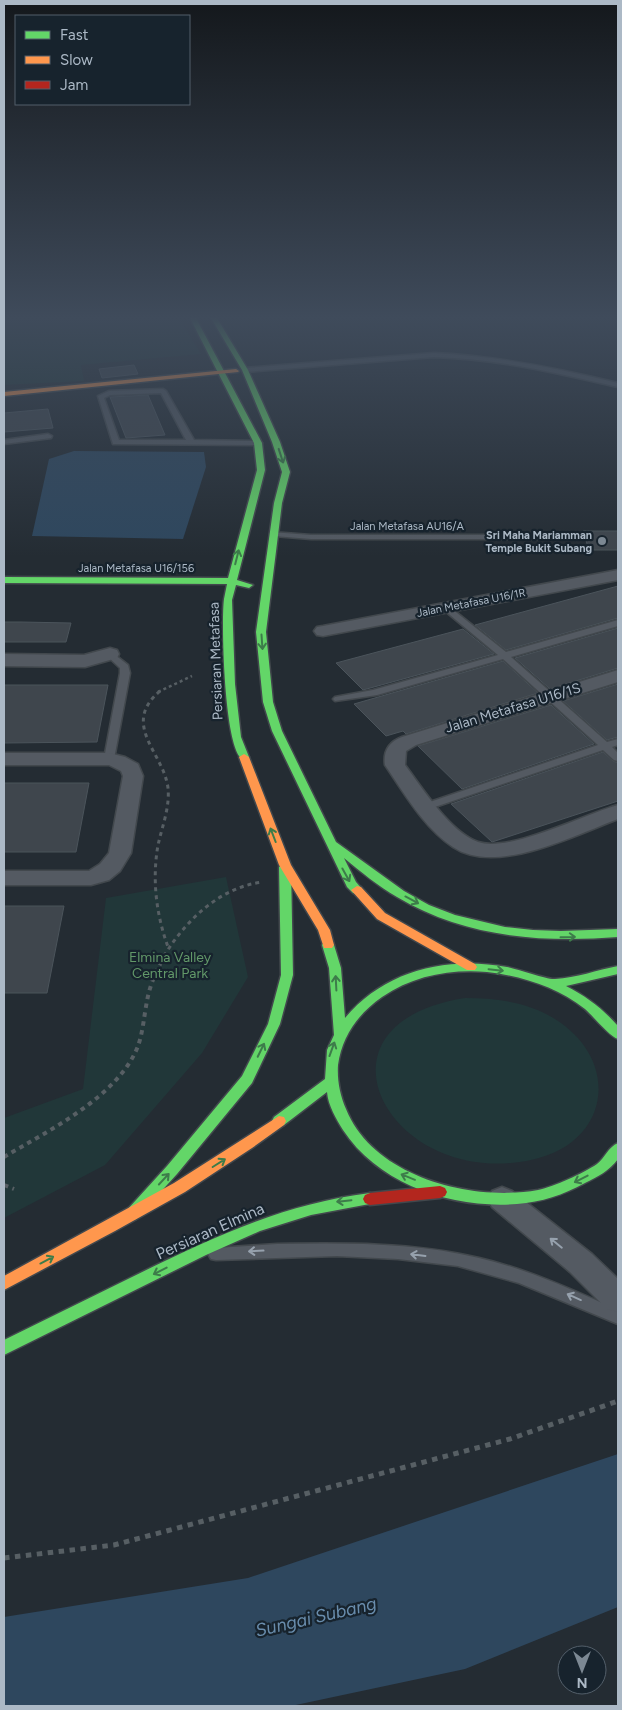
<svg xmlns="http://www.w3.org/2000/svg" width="622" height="1710" font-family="Figtree,sans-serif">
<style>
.green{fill:#213739}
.water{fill:#2e475e}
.building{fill:#3f464d;stroke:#4b545b}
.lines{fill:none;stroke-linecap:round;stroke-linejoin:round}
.lane-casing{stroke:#42484d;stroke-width:3}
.street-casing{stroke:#42484d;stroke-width:3}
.fast-casing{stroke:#42484d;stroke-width:3}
.slow-casing{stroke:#42484d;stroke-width:3}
.jam-casing{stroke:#42484d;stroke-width:3}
.path-far3{stroke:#575f64;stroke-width:2.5;stroke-dasharray:3 3;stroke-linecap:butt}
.path-far2{stroke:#575f64;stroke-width:3;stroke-dasharray:4 4;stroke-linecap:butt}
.path-far1{stroke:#575f64;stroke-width:4;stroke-dasharray:4.5 4.5;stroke-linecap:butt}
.path{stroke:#575f64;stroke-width:5;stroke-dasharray:5.5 5.5;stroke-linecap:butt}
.lane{fill:#545a62;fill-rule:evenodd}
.street{fill:#545a62;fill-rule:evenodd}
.fast{fill:#63d668;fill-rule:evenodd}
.slow{fill:#ff974d;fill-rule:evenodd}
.jam{fill:#b3261e;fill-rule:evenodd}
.oneway{stroke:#3d7c4a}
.oneway2{stroke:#96a1ad}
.poi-dot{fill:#7c8893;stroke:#17232d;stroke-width:2}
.labels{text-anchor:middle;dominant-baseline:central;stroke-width:4.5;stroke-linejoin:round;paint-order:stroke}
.far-street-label{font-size:11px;fill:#acb9c6;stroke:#17232d}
.far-poi-label{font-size:11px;font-weight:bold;fill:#acb9c6;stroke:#17232d;text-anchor:end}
.street-label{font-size:14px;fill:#acb9c6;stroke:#17232d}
.park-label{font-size:14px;fill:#629869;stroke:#17232d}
.near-street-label{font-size:16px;fill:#acb9c6;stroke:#17232d}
.near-water-label{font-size:18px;font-style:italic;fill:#698dad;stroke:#17232d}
</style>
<rect width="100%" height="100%" fill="#242c33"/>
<!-- green -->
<g class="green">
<polygon points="4,318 179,318 201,354 81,365 84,381 4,385"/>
<polygon points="226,877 248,977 202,1053 105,1165 4,1218 4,1118 83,1089 106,898"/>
<path d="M465,998c31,0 63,4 90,21 67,42 55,125 -24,141 -141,30 -232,-136 -66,-162z"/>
</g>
<!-- water -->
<g class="water">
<polygon points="74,451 204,452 206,467 183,539 32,536 49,459"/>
<polygon points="618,1454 618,1607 465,1669 291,1706 4,1706 4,1617 248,1578"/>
</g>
<!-- building -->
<g class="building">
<polygon points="134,365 138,374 102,378 99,369"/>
<polygon points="148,395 165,435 126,438 110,397"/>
<polygon points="48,409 53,428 4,432 4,413"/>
<polygon points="583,531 618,531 618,550 589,550"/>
<polygon points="618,586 618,618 506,650 475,625"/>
<polygon points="4,622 21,622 71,623 66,642 4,642"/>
<polygon points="618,628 618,668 550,689 515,658"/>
<polygon points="463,629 494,654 363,690 336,663"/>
<polygon points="503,661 538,693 406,734 403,731 386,736 354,704"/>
<polygon points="618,684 618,737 607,740 563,701"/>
<polygon points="4,685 108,685 97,742 4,743"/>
<polygon points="551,705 594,744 462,789 418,746"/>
<polygon points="603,752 613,761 618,763 618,801 492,842 451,804"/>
<polygon points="4,783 89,783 76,852 4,852"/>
<polygon points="4,906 64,906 47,993 4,993"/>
</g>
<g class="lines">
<defs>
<g id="lane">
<path d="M434,353c63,3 123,15 184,30v4c-63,-14 -119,-28 -184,-30l-189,15 -3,-2 3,-2z"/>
<path d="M163,389l3,2 28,49 64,1 4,2 -4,2 -145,-1 -15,-48 11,-5zM161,393l25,47h-67l-15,-42 6,-3z"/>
<polygon points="48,434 52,436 51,438 4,444 4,440"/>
<polygon points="271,532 311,535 540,535 544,537 540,539 311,539 274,536 270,534"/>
<polygon points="447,605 506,652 618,620 618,626 511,657 607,742 618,739 618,745 612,747 618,753 618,761 614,760 603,750 429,809 421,809 420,807 421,805 598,745 503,659 377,695 335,701 333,699 335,697 373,690 498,655 444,610 444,606"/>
<polygon points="110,651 128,665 130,673 114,759 109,762 104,759 120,673 120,668 105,654"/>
<path d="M277,1244c67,-1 136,-2 202,14 48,11 94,32 139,52v14l-99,-41 -61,-17 -60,-7 -61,-3 -121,4 -5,-1 -3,-5 3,-5 5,-1z"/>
</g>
<g id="street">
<polygon points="618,570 618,580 323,636 317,635 314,631 317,627 323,626"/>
<polygon points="110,648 117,650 119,654 117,658 85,667 4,666 4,654 84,655"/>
<path d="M618,670v12l-202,63 -10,6 -1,14c18,24 45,67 73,77 31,11 107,-28 140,-37v14c-43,16 -122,57 -165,28 -29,-19 -49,-54 -68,-82 -2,-14 4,-23 17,-28z"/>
<polygon points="4,753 109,753 125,757 138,764 143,776 131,853 120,871 109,880 91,885 4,885 4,871 89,871 100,864 109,853 123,776 121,771 109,765 4,765"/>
<polygon points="502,1187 512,1191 592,1254 618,1279 618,1312 607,1309 570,1272 492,1207 487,1199 492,1191"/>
</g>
<g id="fast">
<path d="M190,318h6l66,125 3,27 -28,110 16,5 -4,3 -13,-3 -4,15 3,84 6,53 8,20 -5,3c-20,-5 -23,-140 -20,-161 1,-5 2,-10 3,-15l-223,-1v-6l224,1 29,-108 -3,-27z"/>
<path d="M211,318h6l31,52 32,72 10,30 -8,31 -16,129 7,70 9,29 54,111 68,49 25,14 26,10 50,12 28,3 28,1 57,-2v8c-77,6 -154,0 -221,-40 -19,-11 -36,-25 -53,-39l12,24 7,8 -6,4 -4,-1 -6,-6 -75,-156 -9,-29 -7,-70 18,-129 8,-31 -10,-30 -30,-72z"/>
<polygon points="285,863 291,867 293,975 280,1024 252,1083 177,1174 136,1219 131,1221 126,1219 124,1215 126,1211 167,1166 242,1076 268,1024 281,975 279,867"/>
<path d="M328,941l4,1 2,3 7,23 4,50c40,-48 102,-62 162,-51 11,2 41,13 48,12 21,-1 42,-9 63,-13v8l-52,12c20,10 37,23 52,40v13c-8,-2 -25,-23 -33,-30 -28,-22 -64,-33 -98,-37 -38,-3 -74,4 -105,25 -24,17 -40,39 -44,68 -1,15 2,30 8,44 27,68 126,93 192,81 17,-4 44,-16 59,-26 8,-6 11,-17 21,-21v16c-9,12 -19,17 -33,24 -22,12 -43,19 -68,21 -64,5 -138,-19 -174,-74 -7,-11 -15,-25 -16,-38l-43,33 -5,1 -5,-1 -2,-4 2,-4 51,-38 2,-29 7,-15 -5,-67 -7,-23 2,-3z"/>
<path d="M370,1193l5,2 2,4 -2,4 -64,12 -51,16 -54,24 -202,100v-15c42,-21 84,-41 126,-62 79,-39 152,-74 240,-85z"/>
</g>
<g id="slow">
<polygon points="236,369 239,371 238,372 4,396 4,392"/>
<polygon points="244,754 249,757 291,865 330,930 334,945 332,948 324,948 318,930 279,865 239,757"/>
<polygon points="357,886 361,887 385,913 475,964 477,967 475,970 467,970 377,919 351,890"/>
<polygon points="279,1116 284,1117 286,1121 284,1125 252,1148 185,1192 115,1231 4,1290 4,1276 174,1183"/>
</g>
<polygon id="jam" points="440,1186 445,1188 447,1192 445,1196 440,1198 370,1205 365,1203 363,1199 365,1195 370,1193"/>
</defs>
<!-- lane casing -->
<use href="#lane" class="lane-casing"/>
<!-- street casing -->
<use href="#street" class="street-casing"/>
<!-- fast casing -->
<use href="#fast" class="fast-casing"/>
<!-- slow casing -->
<use href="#slow" class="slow-casing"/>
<!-- jam casing -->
<use href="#jam" class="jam-casing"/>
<!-- path-far3 -->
<polyline class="path-far3" points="158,692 192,676"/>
<!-- path-far2 -->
<g class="path-far2">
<path d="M160,691c-40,34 4,62 8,97 2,19 -6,39 -10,57 -6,34 -2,69 10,102"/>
<path d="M164,956c22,-36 56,-69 99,-74"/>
</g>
<!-- path-far1 -->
<g class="path-far1">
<path d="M4,1157c44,-26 115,-61 134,-111 5,-14 6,-30 9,-45 3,-17 10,-32 18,-46"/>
<polyline points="4,1185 14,1189"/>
</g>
<!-- path -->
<polyline class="path" points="4,1558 114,1545 510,1439 618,1401"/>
<!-- lane -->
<use href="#lane" class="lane"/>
<!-- street -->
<use href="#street" class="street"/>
<!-- fast -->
<use href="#fast" class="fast"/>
<!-- slow -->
<use href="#slow" class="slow"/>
<!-- jam -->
<use href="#jam" class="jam"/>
</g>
<!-- one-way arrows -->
<defs><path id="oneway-shaft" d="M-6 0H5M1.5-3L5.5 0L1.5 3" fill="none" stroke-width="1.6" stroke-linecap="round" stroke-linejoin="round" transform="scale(1.25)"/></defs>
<g class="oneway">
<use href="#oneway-shaft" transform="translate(281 456) rotate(72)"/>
<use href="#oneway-shaft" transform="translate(237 557) rotate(-76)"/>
<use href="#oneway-shaft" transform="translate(262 642) rotate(86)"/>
<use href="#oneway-shaft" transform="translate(273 835) rotate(-111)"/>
<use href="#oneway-shaft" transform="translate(346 875) rotate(61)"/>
<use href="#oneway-shaft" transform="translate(412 900) rotate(28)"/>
<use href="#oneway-shaft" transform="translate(568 937) rotate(-1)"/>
<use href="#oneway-shaft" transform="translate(496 970) rotate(6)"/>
<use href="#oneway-shaft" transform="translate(336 983) rotate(-93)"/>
<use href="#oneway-shaft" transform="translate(332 1049) rotate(-70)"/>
<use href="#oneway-shaft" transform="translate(261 1050) rotate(-64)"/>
<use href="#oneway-shaft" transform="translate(219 1163) rotate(-32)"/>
<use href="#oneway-shaft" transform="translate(408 1177) rotate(-158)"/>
<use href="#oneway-shaft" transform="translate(164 1179) rotate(-47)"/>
<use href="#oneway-shaft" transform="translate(581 1179) rotate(153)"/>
<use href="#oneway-shaft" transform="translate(344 1201) rotate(174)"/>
<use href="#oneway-shaft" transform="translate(47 1260) rotate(-28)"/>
<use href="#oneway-shaft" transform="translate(160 1271) rotate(153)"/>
</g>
<g class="oneway2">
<use href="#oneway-shaft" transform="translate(556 1243) rotate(-141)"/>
<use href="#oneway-shaft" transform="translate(256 1251) rotate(177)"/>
<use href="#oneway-shaft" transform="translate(418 1255) rotate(-173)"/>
<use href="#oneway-shaft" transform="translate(574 1297) rotate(-156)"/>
</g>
<!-- sky -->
<linearGradient id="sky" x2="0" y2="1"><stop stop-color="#14181c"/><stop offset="0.57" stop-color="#3f4b5b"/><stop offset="1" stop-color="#3f4b5b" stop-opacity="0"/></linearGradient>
<rect width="622" height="557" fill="url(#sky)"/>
<!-- markers -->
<circle class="poi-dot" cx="602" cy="541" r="5"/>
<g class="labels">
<!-- far-street labels -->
<g class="far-street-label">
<text x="407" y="526">Jalan Metafasa AU16/A</text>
<text x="136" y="568">Jalan Metafasa U16/156</text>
<text transform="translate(471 603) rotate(-11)">Jalan Metafasa U16/1R</text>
</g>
<!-- far-poi labels -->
<g class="far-poi-label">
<text x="592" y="535">Sri Maha Mariamman<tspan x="592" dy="13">Temple Bukit Subang</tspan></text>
</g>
<!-- street labels -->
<g class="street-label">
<text transform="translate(216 661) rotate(-92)">Persiaran Metafasa</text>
<text transform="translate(513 708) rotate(-17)">Jalan Metafasa U16/1S</text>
</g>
<!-- park labels -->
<g class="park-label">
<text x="170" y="957">Elmina Valley<tspan x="170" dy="16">Central Park</tspan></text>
</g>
<!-- near-street labels -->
<g class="near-street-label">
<text transform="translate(210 1231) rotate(-24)">Persiaran Elmina</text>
</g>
<!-- near-water labels -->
<g class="near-water-label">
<text transform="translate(316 1617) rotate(-13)">Sungai Subang</text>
</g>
</g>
<!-- border -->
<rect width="622" height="1710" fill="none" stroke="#acb9c6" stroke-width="10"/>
<!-- legend -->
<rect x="15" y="15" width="175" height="90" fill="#17232d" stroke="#535f6a"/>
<rect x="25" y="31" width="25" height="8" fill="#63d668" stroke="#535f6a"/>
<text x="60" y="40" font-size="15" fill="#acb9c6">Fast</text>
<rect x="25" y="56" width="25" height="8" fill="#ff974d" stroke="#535f6a"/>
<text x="60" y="65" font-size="15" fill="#acb9c6">Slow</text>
<rect x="25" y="81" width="25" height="8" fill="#b3261e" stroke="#535f6a"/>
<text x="60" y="90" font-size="15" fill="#acb9c6">Jam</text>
<!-- north arrow -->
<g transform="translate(582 1670) rotate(180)"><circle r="24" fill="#17232d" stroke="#535f6a"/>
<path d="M0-4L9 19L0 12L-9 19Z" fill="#7c8893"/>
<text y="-8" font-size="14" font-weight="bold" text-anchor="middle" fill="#acb9c6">N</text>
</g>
</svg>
